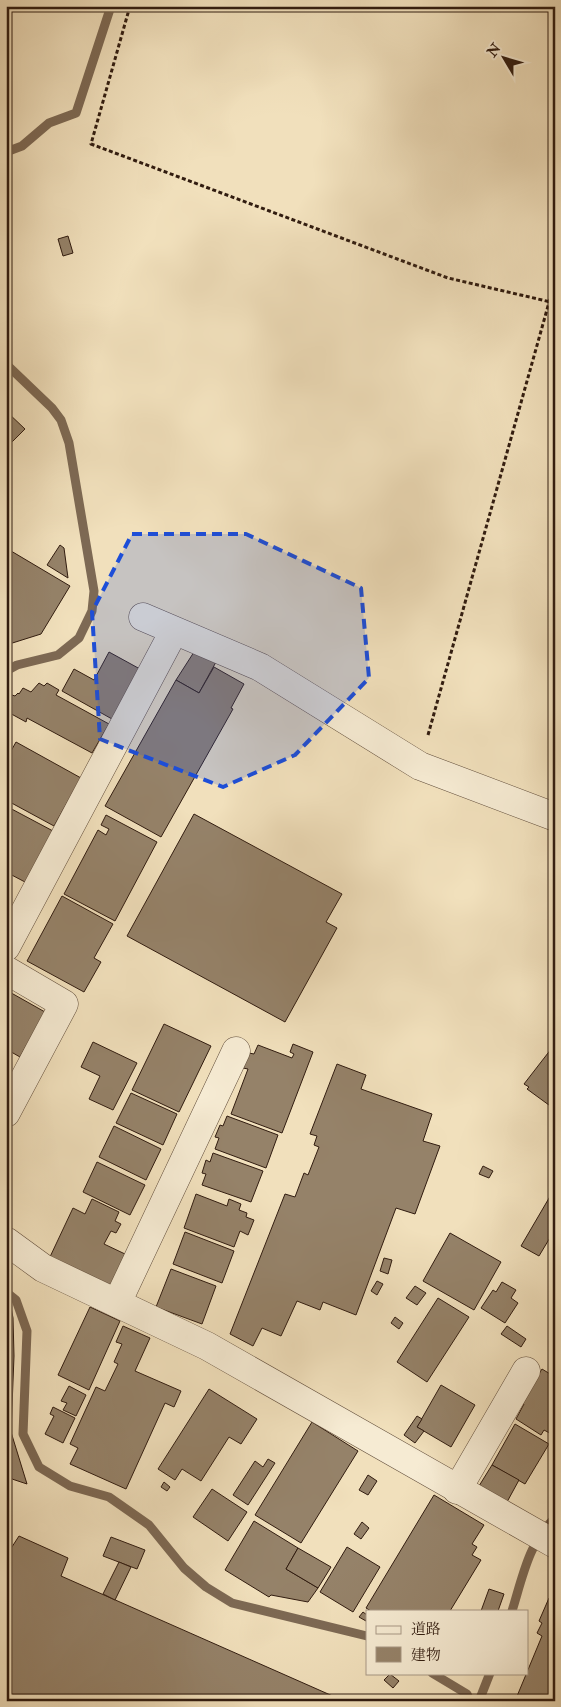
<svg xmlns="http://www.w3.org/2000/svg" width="561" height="1707" font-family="'IM FELL Double Pica','Noto Serif JP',serif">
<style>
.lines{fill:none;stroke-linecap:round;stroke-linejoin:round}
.stream{stroke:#7d6954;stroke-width:9}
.building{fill:#958269;stroke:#311c10}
.minor-casing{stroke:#614d3b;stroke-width:29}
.path{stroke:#311c10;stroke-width:3;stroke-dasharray:4 2.5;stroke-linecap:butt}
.minor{stroke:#f6ebd3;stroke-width:28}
.marked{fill:#1d4ed8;fill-opacity:0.2;stroke:#1d4ed8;stroke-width:4;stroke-dasharray:10 6;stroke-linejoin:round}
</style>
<rect width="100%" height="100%" fill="#f1e0bc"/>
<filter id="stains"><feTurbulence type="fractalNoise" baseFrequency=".004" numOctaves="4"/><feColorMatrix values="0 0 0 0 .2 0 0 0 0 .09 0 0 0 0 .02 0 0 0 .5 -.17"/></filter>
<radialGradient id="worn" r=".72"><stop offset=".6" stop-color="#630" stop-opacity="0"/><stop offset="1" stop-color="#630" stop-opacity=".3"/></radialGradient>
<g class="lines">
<!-- stream -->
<g class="stream">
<polyline points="6,152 22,146 49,123 76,113 111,6"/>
<polyline points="6,364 52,408 61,420 69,443 94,591 92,611 79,638 58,655 17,665 6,671"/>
<polyline points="6,1292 16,1300 27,1331 23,1434 39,1467 70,1486 109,1497 149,1525 184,1568 206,1587 232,1603 367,1636"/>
<path d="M512,1611c10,-32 17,-70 43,-93"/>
<polyline points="432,1673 467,1694 470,1701"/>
<polyline points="479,1701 490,1673"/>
</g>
</g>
<!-- building -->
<g class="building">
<polygon points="68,236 73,253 63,256 58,239"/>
<polygon points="6,411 25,429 6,448"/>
<polygon points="60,545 64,548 68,578 47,565"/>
<polygon points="6,548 70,586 41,634 6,645"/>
<polygon points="109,652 140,669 112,719 62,691 74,669 94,680"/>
<polygon points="194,652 216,662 199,693 176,680"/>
<polygon points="214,667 244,684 231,708 233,709 161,837 105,806 176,680 199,693"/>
<polygon points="39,683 44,686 47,683 59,690 56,695 109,724 92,753 27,718 26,722 6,711 6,704 12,695 15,696 18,693 19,694 23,688 31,692"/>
<polygon points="16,742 81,778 54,826 6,800 6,760"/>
<polygon points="6,806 53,831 25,882 6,872"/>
<polygon points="194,814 342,894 326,922 337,928 285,1022 127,936"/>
<polygon points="106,815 157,842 115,921 64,894 98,830 106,835 109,829 101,825"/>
<polygon points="62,896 113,924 94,958 101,962 84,992 27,961"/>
<polygon points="6,990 45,1012 20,1057 6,1049"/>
<polygon points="164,1024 211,1046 179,1112 132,1090"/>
<polygon points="93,1042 137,1063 113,1110 89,1099 100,1076 81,1067"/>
<polygon points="293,1044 313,1052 282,1133 231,1114 248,1069 243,1068 249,1053 254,1054 258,1045 292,1058 294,1054 290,1052"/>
<polygon points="555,1044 555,1105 553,1108 527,1089 529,1087 524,1084"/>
<polygon points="337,1064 366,1075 361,1089 432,1114 423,1141 440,1146 415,1214 396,1208 356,1315 323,1302 320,1310 297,1301 281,1336 262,1328 253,1346 230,1334 285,1194 295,1197 304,1173 308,1175 319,1147 314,1145 317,1136 310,1134"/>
<polygon points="131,1093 177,1114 163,1145 116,1123"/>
<polygon points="227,1116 278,1135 266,1168 215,1149 219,1138 215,1137 220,1125 223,1126"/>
<polygon points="114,1126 161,1149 146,1180 99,1157"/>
<polygon points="213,1153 263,1171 251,1202 202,1185 206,1174 202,1173 206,1160 210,1162"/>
<polygon points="97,1162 145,1185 130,1215 83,1192"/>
<polygon points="483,1166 493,1171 489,1178 479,1174"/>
<polygon points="552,1193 555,1195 555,1238 551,1236 539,1256 521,1246"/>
<polygon points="196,1194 227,1206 229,1199 241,1204 239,1210 247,1213 246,1217 254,1220 248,1235 240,1231 234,1247 184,1228"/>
<polygon points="92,1199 119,1212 115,1221 121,1224 116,1233 111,1231 104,1244 125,1254 110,1288 49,1259 73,1208 85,1214"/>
<polygon points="185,1232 234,1251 222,1283 173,1264"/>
<polygon points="450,1233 501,1262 474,1310 423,1281"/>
<polygon points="384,1258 392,1260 388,1274 380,1271"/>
<polygon points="171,1269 216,1286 202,1324 156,1307"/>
<polygon points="377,1281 383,1284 377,1295 371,1291"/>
<polygon points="502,1282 516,1290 511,1298 518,1303 505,1323 481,1308 493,1290 496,1292"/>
<polygon points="415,1286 426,1293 417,1305 406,1298"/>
<polygon points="438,1298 469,1317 427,1382 397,1362"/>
<polygon points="6,1299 11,1307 13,1318 14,1356 11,1432 27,1484 12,1479 6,1462"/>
<polygon points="90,1307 120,1321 89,1390 58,1375"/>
<polygon points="395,1317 403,1323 399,1329 391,1323"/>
<polygon points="123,1326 150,1338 135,1371 181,1391 174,1407 165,1403 126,1489 70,1464 78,1448 70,1444 96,1387 105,1391 118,1364 114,1362 122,1344 116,1342"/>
<polygon points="507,1326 526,1339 521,1347 501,1334"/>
<polygon points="542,1369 555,1377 555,1436 544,1430 541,1435 516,1419 524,1404 521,1403"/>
<polygon points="441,1385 475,1405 451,1447 417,1427"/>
<polygon points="69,1386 86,1395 76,1416 63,1410 67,1403 61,1401"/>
<polygon points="209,1389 257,1419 241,1444 229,1437 201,1481 182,1469 175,1480 158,1469"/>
<polygon points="53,1407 75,1418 63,1443 45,1434 54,1416 50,1414"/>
<polygon points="417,1416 422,1419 417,1427 424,1431 415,1443 404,1435"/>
<polygon points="312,1422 358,1451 301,1543 255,1515"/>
<polygon points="515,1424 549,1444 525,1484 492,1465"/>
<polygon points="268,1459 275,1463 248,1505 233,1495 255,1461 263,1467"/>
<polygon points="6,1462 12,1479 6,1477"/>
<polygon points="492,1465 519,1480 507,1502 479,1486"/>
<polygon points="368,1475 377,1481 368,1495 359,1490"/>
<polygon points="164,1482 170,1487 167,1491 161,1487"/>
<polygon points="212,1489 247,1512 228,1541 193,1517"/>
<polygon points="434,1495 484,1525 472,1544 477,1547 472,1555 481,1560 450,1611 371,1611 366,1608"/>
<polygon points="254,1521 298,1548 286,1569 318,1588 308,1602 271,1595 269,1597 225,1570"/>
<polygon points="362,1522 369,1528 361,1539 354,1534"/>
<polygon points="19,1536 68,1558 61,1576 344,1701 6,1701 6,1552 8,1553"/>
<polygon points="111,1537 145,1550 137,1569 103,1556"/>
<polygon points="347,1547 380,1567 353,1612 320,1592"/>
<polygon points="298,1548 331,1567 318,1588 286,1569"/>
<polygon points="119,1562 131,1567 115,1600 103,1594"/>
<polygon points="489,1589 504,1594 498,1611 481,1611"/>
<polygon points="549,1598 555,1598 555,1701 515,1701 542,1636 537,1633 542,1623 539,1621"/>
<polygon points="363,1612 367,1615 366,1621 359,1617"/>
<polygon points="390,1674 399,1681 393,1688 384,1680"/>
</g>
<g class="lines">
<defs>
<g id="minor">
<polyline points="143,617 260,667 420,766 555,817"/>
<polyline points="6,947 174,631"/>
<polyline points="6,970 64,1004 6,1113"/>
<polyline points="6,1241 43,1268 207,1346 555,1544"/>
<polyline points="117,1303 236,1051"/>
<polyline points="457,1490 526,1371"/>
</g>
</defs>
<!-- minor casing -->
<use href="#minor" class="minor-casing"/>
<!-- path -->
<g class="path">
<polyline points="130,6 91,144 448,278 555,303"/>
<polyline points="428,735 555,281"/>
</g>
<!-- minor -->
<use href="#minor" class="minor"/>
</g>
<!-- marked area -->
<path class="marked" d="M132,534h114l115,54 8,90 -74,77 -72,32 -123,-48 -8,-127z"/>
<!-- margin -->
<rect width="561" height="1707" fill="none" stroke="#f1e0bc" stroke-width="25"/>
<rect x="8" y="8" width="546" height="1692" fill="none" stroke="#311c10" stroke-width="2.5"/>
<rect x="12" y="12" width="536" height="1682" fill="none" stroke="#311c10"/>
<!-- legend -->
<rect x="366" y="1610" width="162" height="65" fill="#f6ebd3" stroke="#a79885"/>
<rect x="376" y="1626" width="25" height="8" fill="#f6ebd3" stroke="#a79885"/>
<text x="411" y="1634" font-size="15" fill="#311c10">道路</text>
<rect x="376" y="1647" width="25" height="15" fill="#958269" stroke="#a79885"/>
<text x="411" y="1660" font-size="15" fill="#311c10">建物</text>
<!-- north arrow -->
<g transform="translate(504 58) rotate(308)" stroke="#f6ebd3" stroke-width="4" paint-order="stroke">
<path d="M0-4L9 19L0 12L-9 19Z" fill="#311c10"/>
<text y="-8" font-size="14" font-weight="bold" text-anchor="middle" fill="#311c10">N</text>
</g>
<rect width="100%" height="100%" filter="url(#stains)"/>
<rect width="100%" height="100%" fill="url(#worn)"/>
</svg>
